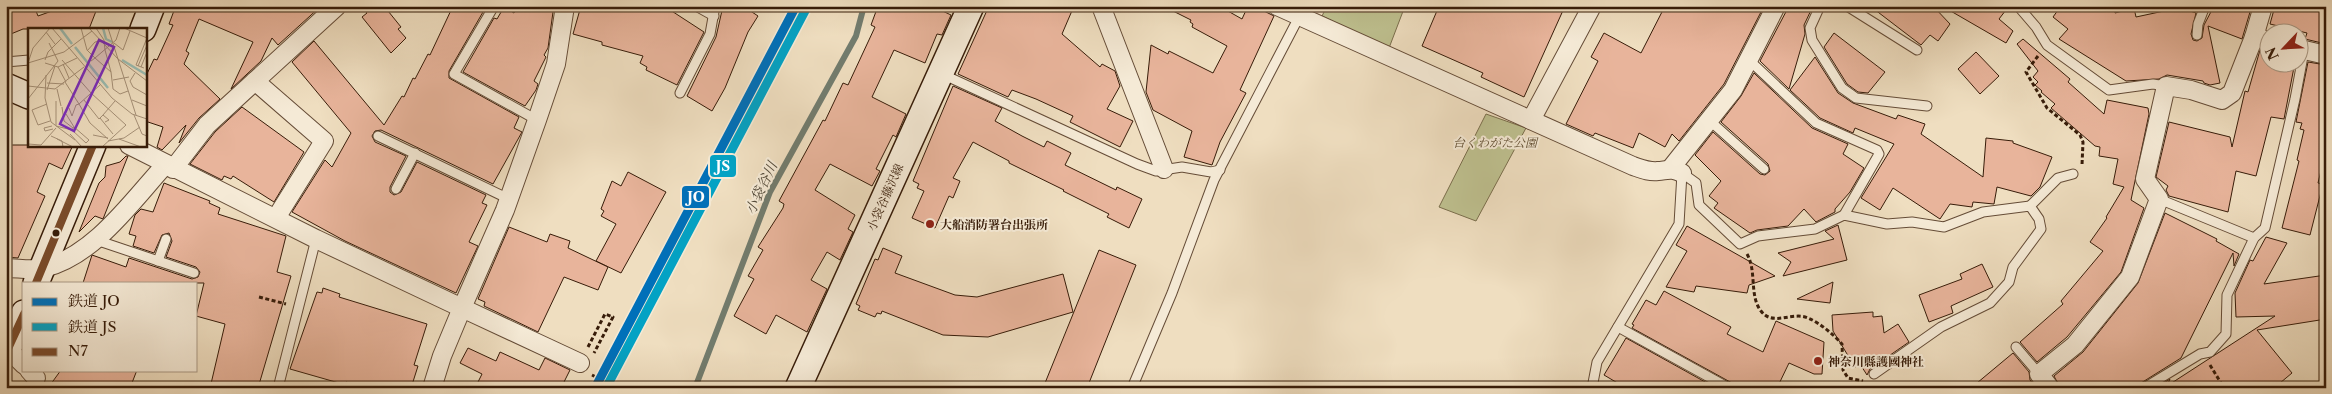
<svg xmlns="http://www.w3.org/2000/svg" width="2332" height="394" font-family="'Libre Caslon Text','Noto Serif JP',serif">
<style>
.green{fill:#bec08f;stroke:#7a6e4c}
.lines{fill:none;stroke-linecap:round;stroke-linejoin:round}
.stream{stroke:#727c6e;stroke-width:6}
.building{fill:#e8b49b;stroke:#371c09}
.lane-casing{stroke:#654c37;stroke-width:11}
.street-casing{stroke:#654c37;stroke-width:20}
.secondary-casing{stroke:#371c09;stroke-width:28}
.path{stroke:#371c09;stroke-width:3;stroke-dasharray:4 2.5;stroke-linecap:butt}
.lane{stroke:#f5ead6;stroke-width:9}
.street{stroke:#f5ead6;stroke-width:18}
.secondary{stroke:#f5ead6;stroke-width:25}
.bus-1-casing{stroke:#f5ead6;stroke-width:11}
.bus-1{stroke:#7a4b2a;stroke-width:8}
.rail-1-casing{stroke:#f5ead6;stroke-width:12}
.rail-2-casing{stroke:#f5ead6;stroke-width:12}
.rail-1{stroke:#0070b9;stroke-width:9}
.rail-2{stroke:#03a2c4;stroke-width:9}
.poi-dot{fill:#8f2418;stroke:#f5ead6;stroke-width:2}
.bus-dot{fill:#371c09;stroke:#f5ead6;stroke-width:2}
.labels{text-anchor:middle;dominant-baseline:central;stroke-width:4;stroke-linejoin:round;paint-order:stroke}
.park-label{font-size:12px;font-style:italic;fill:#604d31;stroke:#f5ead6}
.street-label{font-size:12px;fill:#371c09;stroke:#f5ead6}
.poi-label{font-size:12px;font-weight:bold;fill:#371c09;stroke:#f5ead6;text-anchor:start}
.water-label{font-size:14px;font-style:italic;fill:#554c3c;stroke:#f5ead6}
.inset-river{fill:none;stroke:#9abcb2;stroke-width:2.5}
.inset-road{fill:none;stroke:#a59077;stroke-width:1}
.view{fill:#7b2cbf;fill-opacity:0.15;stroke:#7b2cbf;stroke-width:2.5}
.inset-edge{fill:none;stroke:#371c09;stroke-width:2.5}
.line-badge{stroke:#f5ead6;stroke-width:2}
.badge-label{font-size:14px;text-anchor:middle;font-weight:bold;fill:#fff}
</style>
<rect width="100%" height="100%" fill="#efdec0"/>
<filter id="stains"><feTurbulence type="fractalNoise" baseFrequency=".004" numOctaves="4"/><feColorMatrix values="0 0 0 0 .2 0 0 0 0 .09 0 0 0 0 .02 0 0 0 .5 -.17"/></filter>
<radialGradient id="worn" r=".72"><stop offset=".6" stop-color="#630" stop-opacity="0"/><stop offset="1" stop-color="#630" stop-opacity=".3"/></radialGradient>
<!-- green -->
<g class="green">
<polygon points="1327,6 1405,6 1389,48 1322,16"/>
<polygon points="1486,114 1526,128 1476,221 1439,207"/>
</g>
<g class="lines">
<!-- stream -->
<polyline class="stream" points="695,388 770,192 856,36 864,6"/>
</g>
<!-- building -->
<g class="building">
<polygon points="6,6 34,6 38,16 66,6 98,6 89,29 23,29 6,36"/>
<polygon points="170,6 321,6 278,45 272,38 261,61 231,89 253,42 199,19 186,51 189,53 184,64 220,99 199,118 179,143 186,125 162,150 157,147 163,127 145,121 145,78 154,59 157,60 173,25 169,24 175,8"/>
<polygon points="361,6 384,6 401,27 398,29 406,38 391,53 362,17 367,13"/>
<polygon points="453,6 473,6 483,12 449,71 449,78 519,117 514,128 522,132 493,184 381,130 375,131 372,136 375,142 406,156 390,187 390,192 394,195 401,192 417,162 486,195 482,203 487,205 469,242 478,246 456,293 345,241 292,212 325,160 332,167 351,133 292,62 314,41 384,125 402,96 404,97 413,78 415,79 428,54 430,55"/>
<polygon points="518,6 543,6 553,12 548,48 544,55 546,57 534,81 538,84 536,90 525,106 463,72 494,18 497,19 504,7 514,13"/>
<polygon points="581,6 664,6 704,32 677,85 646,70 647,67 640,63 643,56 602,45 602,42 573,34"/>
<polygon points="723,6 743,6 758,16 748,32 725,88 712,111 687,96 716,37"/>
<polygon points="878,6 932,6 951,15 942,35 937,34 925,63 894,50 872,97 906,114 896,137 893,135 876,169 880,171 872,186 830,164 815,190 855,215 848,229 853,232 840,260 827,252 811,280 827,289 807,332 776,315 766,334 734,316 754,279 748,276 763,250 758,247 783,208 784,204 779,201 823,120 825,121 843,83 848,85 875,27 871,25"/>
<polygon points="989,6 1074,6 1062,34 1100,67 1102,64 1115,71 1120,86 1107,109 1133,121 1120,147 1070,122 1073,116 1036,99 1012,90 1008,97 958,74"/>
<polygon points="1163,6 1219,6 1242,19 1248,6 1254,6 1274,16 1240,90 1246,93 1220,142 1212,165 1184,157 1192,131 1153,110 1146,92 1151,45 1168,54 1169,51 1213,73 1227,46 1192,27 1193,24 1190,22 1191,20"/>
<polygon points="1439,6 1565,6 1524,97 1481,77 1483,73 1422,46"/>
<polygon points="1665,6 1749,6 1761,12 1724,84 1679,141 1672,134 1665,147 1639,133 1633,148 1595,133 1593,136 1566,124 1598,61 1591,57 1604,33 1641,53"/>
<polygon points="1789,6 1813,6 1804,25 1805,34 1789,89 1760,61"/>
<polygon points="1870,6 1933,6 1950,24 1938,41 1930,35 1921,45"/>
<polygon points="1942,6 2009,6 1999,19 2013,31 2006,43"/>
<polygon points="2061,6 2115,6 2115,13 2134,8 2136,17 2164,11 2166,6 2175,6 2196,13 2191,34 2193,40 2197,41 2202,38 2204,25 2214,6 2237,6 2250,12 2242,39 2208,26 2220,83 2210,85 2204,83 2203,81 2167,75 2159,79 2126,81 2059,39 2068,29 2053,17"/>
<polygon points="2275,6 2316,6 2326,9 2326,44 2305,39 2307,33 2270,24"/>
<polygon points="1834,33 1885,72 1868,93 1858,92 1847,84 1824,47"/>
<polygon points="2023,39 2070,79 2068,82 2104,114 2107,100 2148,108 2149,114 2131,200 2144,208 2121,272 2067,337 2037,362 2020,342 2063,304 2061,301 2103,251 2090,242 2107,218 2106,217 2124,187 2113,184 2118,159 2099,156 2100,147 2095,146 2051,108 2055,104 2041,92 2042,91 2035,85 2038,82 2033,77 2038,71 2017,44"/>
<polygon points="2260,50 2270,51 2270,62 2295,62 2284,119 2271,117 2256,176 2236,171 2228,212 2169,196 2166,190 2168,186 2156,177 2169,122 2230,137 2232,147 2245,91 2248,92"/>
<polygon points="1976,52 1999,76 1980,94 1958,69"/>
<polygon points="1815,57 1838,93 1853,103 1896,119 1898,115 1925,124 1921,134 1983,177 1986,138 2013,141 2013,143 2052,157 2040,187 2031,196 1997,187 1994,204 1973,202 1972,207 1950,204 1940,219 1893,188 1880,210 1861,198 1894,144 1855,128 1853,133 1820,118 1790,90"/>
<polygon points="2308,62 2326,65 2326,150 2318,183 2323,184 2310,235 2282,228 2299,161 2297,160 2304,130 2300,129 2302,123 2296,122"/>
<polygon points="1754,73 1812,128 1848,144 1843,154 1864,168 1850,192 1835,209 1835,212 1816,222 1804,209 1788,226 1757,230 1750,233 1714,208 1718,203 1709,196 1721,181 1695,155 1713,132 1760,174 1765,175 1770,171 1768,164 1721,122 1741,96"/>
<polygon points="953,86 1002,108 995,121 1022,136 1044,147 1047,141 1071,153 1065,165 1116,190 1117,187 1142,199 1129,228 1107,217 1109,214 1063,191 1064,190 1009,163 1009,161 973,142 953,178 960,181 953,198 949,196 935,228 912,218 924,191 917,188 919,184 913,181"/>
<polygon points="242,107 304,152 274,202 233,176 231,179 224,176 222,180 190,164 215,132"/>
<polygon points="6,145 73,145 62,169 49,163 37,192 45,196 18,258 6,257"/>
<polygon points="126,156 128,156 103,219 95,216 79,232 99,183 105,177 106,166 120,162"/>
<polygon points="628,172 666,192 621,273 596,261 616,224 601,216 604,211 601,209 612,181 621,186"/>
<polygon points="164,183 210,201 209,203 220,208 218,214 286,236 277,272 291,276 258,388 210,388 225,324 196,316 204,283 83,283 92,255 126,267 129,258 192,279 198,277 200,272 196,267 166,257 172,241 169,233 162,235 154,253 133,246 136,236 129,234 135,215 141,209 153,212"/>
<polygon points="2165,213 2217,239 2216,241 2239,254 2234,266 2233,253 2181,358 2141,383 2138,388 2060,388 2054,376 2083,352 2138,283"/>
<polygon points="1838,225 1847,260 1783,276 1791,262 1778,253 1834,239 1825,231"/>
<polygon points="1687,226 1747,260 1775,276 1749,285 1747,293 1696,286 1694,292 1666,287 1687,251 1676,245"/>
<polygon points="509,227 547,242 550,234 570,241 568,248 608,267 598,290 564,277 538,332 484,306 485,302 478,299"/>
<polygon points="2266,237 2287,243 2264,284 2326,275 2326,319 2257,330 2292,373 2274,388 2156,388 2170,379 2167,386 2275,316 2236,317 2235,293 2250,260 2253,261"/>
<polygon points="883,248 902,256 895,273 955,295 977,297 1063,274 1073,312 988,337 943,335 882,311 881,314 877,313 875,317 858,310 860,306 856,304 875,259 878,260"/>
<polygon points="1099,250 1136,265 1087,388 1043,388"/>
<polygon points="1982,264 1993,287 1951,306 1953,313 1929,322 1919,295 1962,279 1960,274"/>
<polygon points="1833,282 1830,303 1797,299"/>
<polygon points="323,288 340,294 339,297 427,324 414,365 418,366 411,388 365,388 346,382 346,385 290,369 317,292 322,293"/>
<polygon points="1664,291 1731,327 1727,334 1763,352 1776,321 1824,342 1822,374 1814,374 1789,363 1777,388 1735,388 1732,383 1632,328 1634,325 1632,324 1646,300 1656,305"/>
<polygon points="1873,312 1873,317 1882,316 1884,333 1898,324 1909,342 1870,369 1867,375 1860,364 1855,367 1833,331 1832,315"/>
<polygon points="1626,338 1716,388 1626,388 1604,375"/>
<polygon points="468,348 496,361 500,352 539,370 545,358 570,370 564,382 577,388 475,388 482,374 460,363"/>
<polygon points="2013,353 2029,372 2030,380 2036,388 1971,388"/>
<polygon points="61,370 137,370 130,388 48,388"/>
</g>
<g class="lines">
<defs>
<g id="lane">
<polyline points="494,6 454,74 537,120"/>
<polyline points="696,6 714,16"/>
<polyline points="1820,6 1810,28 1812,40 1842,88 1856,98 1927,106"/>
<polyline points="1847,6 1917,50"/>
<polyline points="2018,6 2036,27 2047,45 2109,90 2153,84 2166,86"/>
<polyline points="2197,35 2198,24 2205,6"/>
<polyline points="1750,61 1816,123 1877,150 1879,154 1844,215"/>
<polyline points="6,62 29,60"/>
<polyline points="942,74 1137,164 1156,171 1182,167 1211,172 1220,170"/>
<polyline points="680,93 710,34 715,6"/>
<polyline points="1710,121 1764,169"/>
<polyline points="378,136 509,199"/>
<polyline points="396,189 415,153"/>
<polyline points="2159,199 2254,238"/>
<polyline points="2030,206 2058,178 2073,174"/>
<polyline points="96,240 194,273"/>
<polyline points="158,261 166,239"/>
<polyline points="1618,327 1729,388"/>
<polyline points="2016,347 2039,374"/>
<polyline points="278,388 316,239"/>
<polyline points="1132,388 1172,293 1214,180 1299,17"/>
<polyline points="1592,388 1597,362 1679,224 1682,173 1696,183 1699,205 1740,244 1758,236 1815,229 1844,215 1887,224 1912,222 1944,227 1983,212 2030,206 2039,219 2041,229 2013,267 2009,282 1990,303 1941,327 1874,374"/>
<polyline points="2144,388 2200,354 2210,352 2226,334 2227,295 2254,238 2265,228 2295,99 2304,51"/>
</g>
<g id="street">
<polyline points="1101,6 1164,169"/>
<path d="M1277,6l356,160c9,3 16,6 25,5 11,-1 14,-3 24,2"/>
<polyline points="2263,6 2254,37 2270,41"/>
<polyline points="2300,49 2326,55"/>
<polyline points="255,81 324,141 276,218"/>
<polyline points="1531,120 1592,6"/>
<polyline points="129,145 316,239 462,308 505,210 537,120 556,64 565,6"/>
<polyline points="1671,168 1733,90 1776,6"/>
<polyline points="173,169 207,125 337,6"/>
<path d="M6,268c12,0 27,3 38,0 50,-12 88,-67 121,-103"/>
<polyline points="8,349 24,365"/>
<polyline points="29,370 36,378"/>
<polyline points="432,388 442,356 462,308 580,363"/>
<polyline points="2050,388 2039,374 2075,345 2130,277 2159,199 2145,179 2166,86 2191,90 2222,100 2232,93 2254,37"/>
</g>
<g id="secondary">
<polyline points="143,29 152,6"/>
<polyline points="6,86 29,96"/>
<polyline points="36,283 93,145"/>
<polyline points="6,354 24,313"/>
<polyline points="798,388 971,6"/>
</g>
</defs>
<!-- lane casing -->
<use href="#lane" class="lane-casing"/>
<!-- street casing -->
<use href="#street" class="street-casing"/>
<!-- secondary casing -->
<use href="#secondary" class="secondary-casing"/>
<!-- path -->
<g class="path">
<polyline points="2038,56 2026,72 2047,108 2080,135 2083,142 2082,165"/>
<path d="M1747,254c10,17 2,42 14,57 12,16 31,0 47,7 12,5 26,17 34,26l1,26 5,8 15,3"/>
<polyline points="259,297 286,304"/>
<polyline points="588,347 605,314 613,317 594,353"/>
<polyline points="2210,365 2224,388"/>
<polyline points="592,375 618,388"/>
</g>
<!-- lane -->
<use href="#lane" class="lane"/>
<!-- street -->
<use href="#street" class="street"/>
<!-- secondary -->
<use href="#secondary" class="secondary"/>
<defs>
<g id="bus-1">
<polyline points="36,283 93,145"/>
<polyline points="6,353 24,314"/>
</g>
</defs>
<!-- bus-1 casing -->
<use href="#bus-1" class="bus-1-casing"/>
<!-- bus-1 -->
<use href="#bus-1" class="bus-1"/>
<defs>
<polyline id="rail-1" points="595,388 796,6"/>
<polyline id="rail-2" points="606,388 805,11"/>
</defs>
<!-- rail-1 casing -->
<use href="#rail-1" class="rail-1-casing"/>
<!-- rail-2 casing -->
<use href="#rail-2" class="rail-2-casing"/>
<!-- rail-1 -->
<use href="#rail-1" class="rail-1"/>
<!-- rail-2 -->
<use href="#rail-2" class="rail-2"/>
</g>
<!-- markers -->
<g class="poi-dot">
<circle cx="930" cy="224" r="5"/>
<circle cx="1818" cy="361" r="5"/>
</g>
<circle class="bus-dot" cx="56" cy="233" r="4.5"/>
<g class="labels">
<!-- park labels -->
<g class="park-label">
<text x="1495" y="142">台くわがた公園</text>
</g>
<!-- street labels -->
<g class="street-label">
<text transform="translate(885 197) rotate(-66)">小袋谷藤沢線</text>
</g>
<!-- poi labels -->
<g class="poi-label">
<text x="940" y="224">大船消防署台出張所</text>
<text x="1828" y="361">神奈川縣護國神社</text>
</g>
<!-- water labels -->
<g class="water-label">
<text transform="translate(761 188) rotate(-65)">小袋谷川</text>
</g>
</g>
<!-- overview -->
<g transform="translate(28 28)">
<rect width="119" height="119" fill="#efdec0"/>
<path class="inset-river" d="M32,0l12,16M75,0l3,11 6,3M47,19l33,41M94,32l25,15"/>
<path class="inset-road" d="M24,0l60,70 20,16 15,5M53,0l6,22 8,8 -4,3M61,0l29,31 29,22M68,0l8,12 1,10M80,0l28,87M92,0l-4,12 -21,18 16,14 2,17 7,5 8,-3M96,0l23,10M18,4l9,12M86,15l9,7 7,-19M77,22l6,22M59,23l8,-9 5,-1M17,32l3,-8 13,-13M34,32l29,33M0,35l36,-11 28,-21M0,35l5,-15 17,-20M17,35l13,4 8,15M35,36l6,14M110,38l9,-21M30,39l19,-9M113,39l6,-15M116,40l-8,-3 11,-27M107,45l-5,8 3,6 14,8M18,47l-1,23 6,24 24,18M85,52l16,-3M37,54l14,22 -3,1 -4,11 -3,-8M19,55l17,1M0,58l27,3 29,-22M29,61l4,17M19,62l8,-24M63,65l35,32 -24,22M0,71l30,-38 -9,-18M56,72l15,19 4,-4 6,5 -4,2M104,72l15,6M28,73v24M19,76l-15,6 6,15 12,-4M51,76l11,19 18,16M51,76l21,-19M34,79l2,14 9,7M38,86l8,13M75,87l12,-14M106,87l8,19 5,2M72,90l13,16M24,98l-8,2 1,3 8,-2M28,98l16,4 2,-3 15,13M44,102l14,13 3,-3M42,106l12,13M65,107l15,3M23,108l11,5 1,6M29,111l16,8M91,111l22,8M80,113l16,-3 16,-11M0,116l13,1 15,-17"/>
<path class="view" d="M71,12l15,7 -40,84 -14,-7z"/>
<rect width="119" height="119" class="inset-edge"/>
</g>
<g class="line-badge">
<rect x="709" y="154" width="28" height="24" rx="5" fill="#03a2c4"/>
<rect x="681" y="185" width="29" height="24" rx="5" fill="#0070b9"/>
</g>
<g class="badge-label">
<text x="723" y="171">JS</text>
<text x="696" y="202">JO</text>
</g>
<!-- margin -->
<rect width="2332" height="394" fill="none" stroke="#efdec0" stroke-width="25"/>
<rect x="8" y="8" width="2317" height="379" fill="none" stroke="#371c09" stroke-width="2.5"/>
<rect x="12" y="12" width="2307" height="369" fill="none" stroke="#371c09"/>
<!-- legend -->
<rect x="22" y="282" width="175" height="90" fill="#f5ead6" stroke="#a99884"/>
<rect x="32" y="298" width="25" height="8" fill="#0070b9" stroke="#a99884"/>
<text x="68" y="306" font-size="15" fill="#371c09">鉄道 JO</text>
<rect x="32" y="323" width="25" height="8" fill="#03a2c4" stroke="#a99884"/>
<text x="68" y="332" font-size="15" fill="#371c09">鉄道 JS</text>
<rect x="32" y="348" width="25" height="8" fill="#7a4b2a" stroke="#a99884"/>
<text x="68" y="356" font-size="15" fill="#371c09">N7</text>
<!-- north arrow -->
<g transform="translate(2284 48) rotate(245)"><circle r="24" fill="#f5ead6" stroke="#a99884"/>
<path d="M0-4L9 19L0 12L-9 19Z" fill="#8f2418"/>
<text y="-8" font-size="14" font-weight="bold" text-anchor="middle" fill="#371c09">N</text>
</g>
<rect width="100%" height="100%" filter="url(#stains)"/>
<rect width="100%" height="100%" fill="url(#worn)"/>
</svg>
